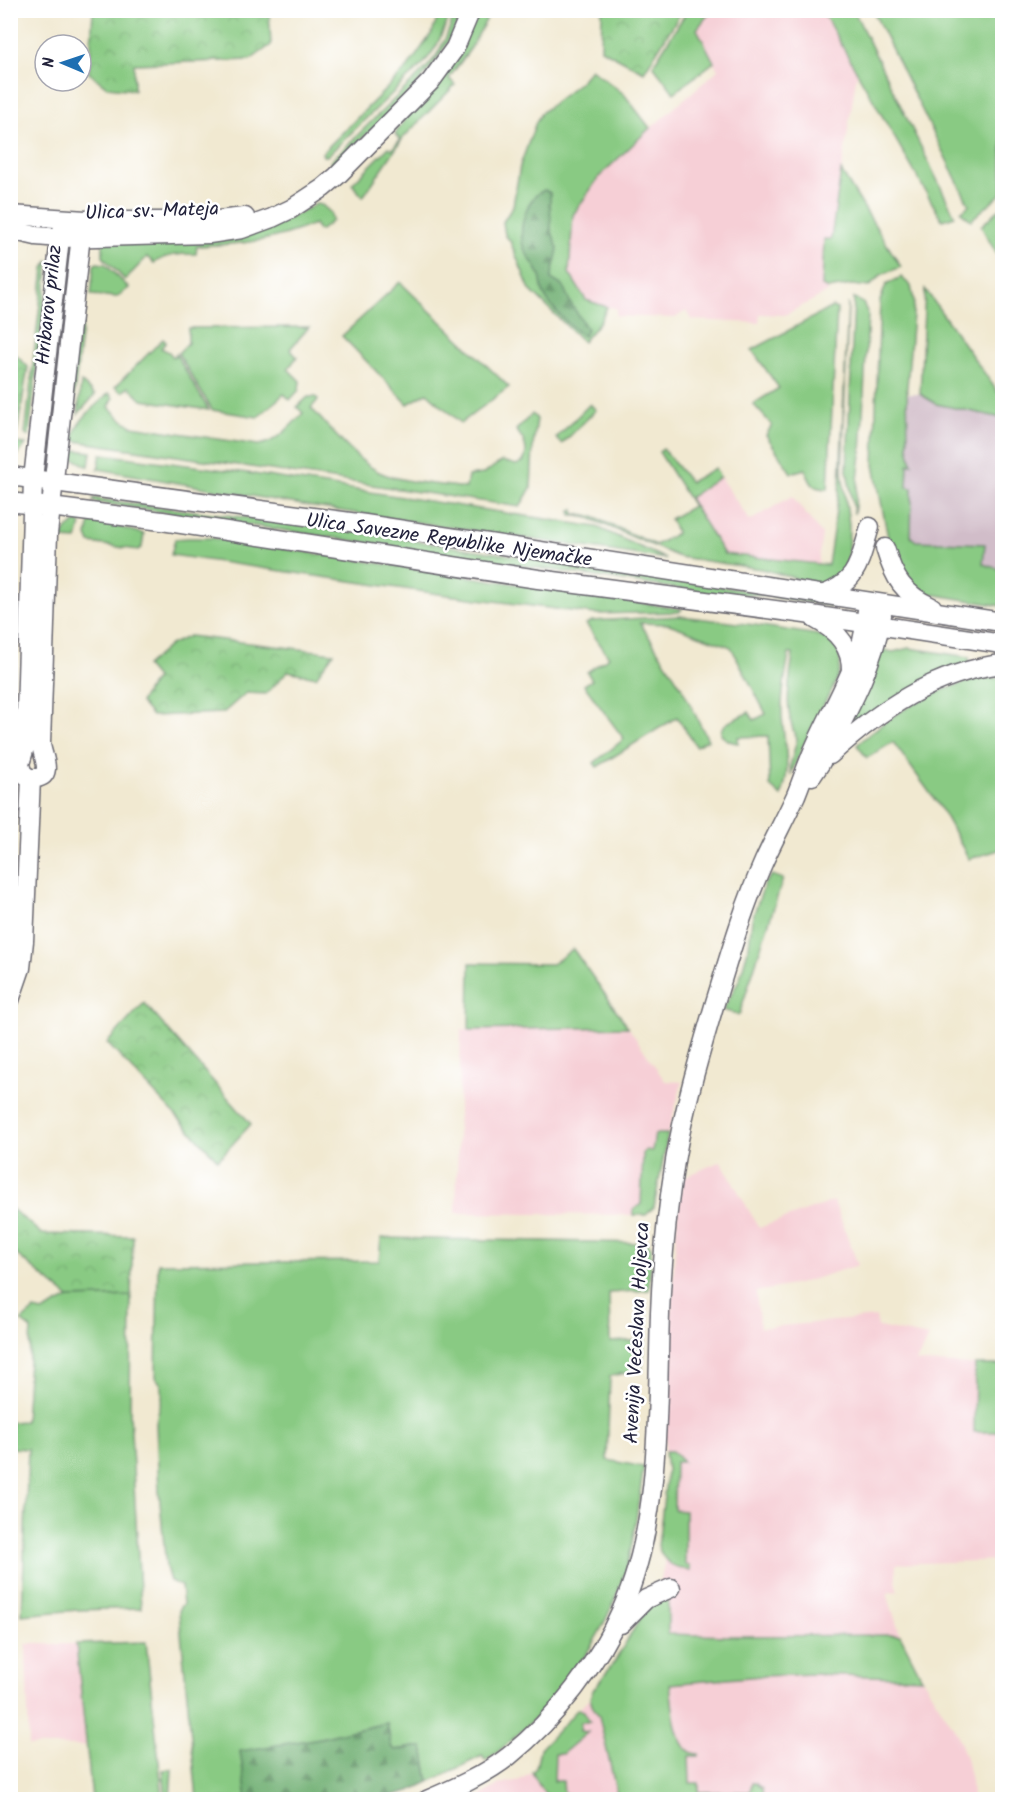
<svg xmlns="http://www.w3.org/2000/svg" width="1013" height="1810" font-family="Kalam,sans-serif">
<style>
.built{fill:#f6cfd6}
.industrial{fill:#d1bdc9}
.green{fill:#89ca83;stroke:#56765f;stroke-width:1.5}
.forest{fill:url(#forest-firs);stroke:#486856;stroke-width:1.5}
.park{fill:url(#park-crowns);stroke:#56765f;stroke-width:1.5}
.lines{fill:none;stroke-linecap:round;stroke-linejoin:round}
.secondary-casing{stroke:#6a6870;stroke-width:21}
.secondary{stroke:#fff;stroke-width:18}
.labels{text-anchor:middle;dominant-baseline:central;stroke-width:5;stroke-linejoin:round;paint-order:stroke}
.street-label{font-size:20px;fill:#22223b;stroke:#fff}
</style>
<defs>
<pattern id="forest-firs" width="22" height="20" patternUnits="userSpaceOnUse" patternTransform="scale(1.5)"><rect width="22" height="20" fill="#6eae71"/><path d="M5 1l3.5 6h-7zM16 11l3.5 6h-7z" fill="#5a8d5e"/></pattern>
<pattern id="park-crowns" width="20" height="18" patternUnits="userSpaceOnUse" patternTransform="scale(1.5)"><rect width="20" height="18" fill="#89ca83"/><path d="M2 6a3 3 0 1 1 6 0M12 15a3 3 0 1 1 6 0" fill="none" stroke="#76ad72"/></pattern>
</defs>
<rect width="100%" height="100%" fill="#fff"/>
<filter id="ink" filterUnits="userSpaceOnUse"><feTurbulence type="fractalNoise" baseFrequency=".0167" numOctaves="2"/><feDisplacementMap in="SourceGraphic" scale="12" xChannelSelector="R" yChannelSelector="G"/><feConvolveMatrix kernelMatrix="1 2 1 2 8 2 1 2 1" color-interpolation-filters="sRGB"/></filter>
<filter id="wash" filterUnits="userSpaceOnUse"><feTurbulence type="fractalNoise" baseFrequency=".008" numOctaves="4" result="noise"/><feDisplacementMap in="SourceGraphic" scale="24" xChannelSelector="R" yChannelSelector="G"/><feGaussianBlur stdDeviation="1.35" result="paint"/><feColorMatrix in="noise" values="0 0 0 0 0 0 0 0 0 0 0 0 0 0 0 0 0 1.4 0 .05"/><feComposite in="paint" operator="in"/></filter>
<g filter="url(#wash)">
<rect width="100%" height="100%" fill="#f1e9d1"/>
<!-- built -->
<g class="built">
<polygon points="711,11 822,11 857,72 831,239 824,240 822,286 828,289 828,292 785,315 760,314 759,323 692,320 686,311 675,318 616,316 616,308 602,306 586,300 569,273 573,215 599,177 638,139 718,70 696,29"/>
<polygon points="720,477 750,521 792,496 822,535 818,564 724,554 689,498"/>
<polygon points="628,1027 665,1081 682,1082 668,1134 655,1134 652,1152 644,1153 641,1204 633,1210 633,1215 456,1213 461,1030"/>
<polygon points="721,1161 759,1228 834,1201 858,1265 798,1284 756,1292 760,1328 876,1317 878,1327 929,1337 916,1362 975,1365 974,1432 1002,1432 1002,1560 896,1564 896,1579 898,1591 887,1593 900,1635 668,1635 657,1601 665,1559 658,1541 667,1471 665,1452 666,1403 677,1216 682,1178"/>
<polygon points="26,1644 76,1644 81,1689 85,1746 29,1746"/>
<polygon points="814,1674 922,1678 957,1733 966,1758 971,1781 972,1799 687,1799 670,1684 761,1676"/>
<polygon points="590,1698 593,1707 599,1716 618,1799 474,1800 500,1784 520,1780 534,1771 540,1749"/>
</g>
<!-- industrial -->
<polygon class="industrial" points="908,394 920,394 936,404 1002,418 1002,570 982,564 984,544 916,541 911,537 907,488 908,464 912,464 908,446"/>
<!-- green -->
<g class="green">
<polygon points="440,11 452,11 436,47 425,62 327,156 323,156 322,153 408,67 432,33"/>
<path d="M456,11h6c-22,64 -81,109 -129,154l-3,-3 97,-95 9,-11 10,-19z"/>
<polygon points="479,11 491,11 471,48 449,78 455,85 403,138 363,197 352,184 389,147 392,149 400,140 395,134"/>
<polygon points="687,11 711,11 697,29 714,62 674,93 653,65"/>
<polygon points="822,11 854,11 955,216 942,220"/>
<polygon points="873,11 1002,11 1002,193 971,220 961,212 969,205"/>
<polygon points="591,69 624,94 650,128 599,177 573,215 569,273 586,300 607,307 600,321 583,342 530,290 510,241 505,235 503,222 513,206 520,166 536,122 541,113 579,83"/>
<polygon points="841,171 901,267 881,275 869,287 852,285 828,289 822,286 824,239 831,239"/>
<path d="M316,204l6,1 9,8 1,8 -11,9h-3l-4,-6c-42,18 -72,20 -117,22l-1,8c-17,0 -28,0 -42,9l-7,-6 -22,23 -22,-23v-15l185,-23z"/>
<polygon points="1002,207 1002,264 981,226"/>
<polygon points="49,260 29,436 27,436 25,434 44,268"/>
<polygon points="64,260 71,261 52,438 49,438 58,350 57,326"/>
<polygon points="85,263 88,268 88,272 69,441 65,441"/>
<polygon points="97,263 105,264 129,288 117,297 91,295 94,265"/>
<polygon points="901,277 911,286 914,301 907,387 908,446 912,464 908,464 907,487 912,488 911,537 916,541 985,544 983,564 1002,570 1002,606 925,593 913,585 892,559 874,465 880,301 886,285"/>
<polygon points="400,282 509,387 461,423 427,393 408,404 342,336"/>
<polygon points="925,289 1002,398 1002,418 936,404 920,394"/>
<polygon points="854,298 863,303 868,314 861,454 854,514 847,470"/>
<polygon points="848,303 842,472 849,524 848,558 845,568 836,578 825,583 813,583 761,569 679,557 589,518 571,515 571,511 574,509 574,514 591,516 656,545 677,533 670,519 693,506 659,452 663,449 690,482 715,468 720,477 689,498 724,554 828,565 840,483"/>
<path d="M832,307l5,2 -9,180c-17,0 -17,-6 -23,-20l-14,4 -25,-38 6,-10 -19,-21 26,-16 -27,-38z"/>
<polygon points="309,327 290,349 297,357 288,369 300,381 299,390 290,400 284,394 258,417 212,410 178,353 188,343 188,328"/>
<polygon points="163,339 166,342 161,348 169,352 173,357 176,354 209,410 142,400 129,387 122,392 115,387"/>
<polygon points="81,382 95,395 78,414"/>
<path d="M109,393l4,5 -4,9 11,11 12,8 126,19c19,-2 32,-19 45,-32l-6,-6 11,-10h8l2,3 -7,8c19,20 43,51 68,64 24,11 60,12 87,16l2,-12 15,-2 19,-13 14,4 7,-3c7,-12 1,-23 -7,-32l16,-16 5,5 -4,27 -2,42 -11,19 -445,-66c-6,-15 23,-37 34,-48z"/>
<polygon points="590,404 596,410 562,444 556,438"/>
<polygon points="15,443 26,444 18,455 11,459 11,445"/>
<polygon points="69,449 91,452 89,466 87,466 74,459"/>
<polygon points="101,454 241,472 597,527 666,559 314,507 98,469"/>
<path d="M94,498c74,11 147,18 221,28 177,25 353,53 529,79v3l-83,-13 -55,-2 -613,-91z"/>
<polygon points="90,521 105,523 144,534 142,547 138,550 90,543 87,536"/>
<polygon points="76,522 81,524 77,540 61,539 67,529"/>
<polygon points="188,538 212,538 682,609 679,612 595,614 439,594 171,555 175,539"/>
<path d="M680,616l75,9 63,10c14,5 24,16 22,32 -1,14 -13,30 -19,43 -11,21 -21,42 -30,64l-1,-8 7,-27c-14,-27 -8,-56 -4,-85h-4c-3,19 -8,41 -7,60 1,28 11,55 -1,82l-11,-10 -2,-50 -30,1v6c-10,-1 -25,-9 -12,-19 7,-5 16,-8 23,-12l5,8 12,-6 -35,-67 -62,-23 -29,-1 41,63 27,54 -12,6 -19,-29 -80,50 -3,-4 30,-24 -40,-54 8,-5 -5,-8 22,-15 -23,-33 6,-3z"/>
<polygon points="909,648 969,657 970,665 842,738 880,649 893,652"/>
<path d="M980,678h22v171l-33,10 -29,-52 -47,-65 -26,16 -10,-13c35,-33 77,-55 123,-67z"/>
<polygon points="772,875 783,879 739,1015 723,1010 740,978 749,946 752,919 765,883"/>
<polygon points="573,949 628,1027 469,1030 470,963 552,964"/>
<polygon points="655,1134 668,1134 654,1207 646,1215 633,1215 633,1210 641,1204 643,1153 646,1150 652,1151"/>
<path d="M381,1238l267,5 3,5 -2,42 -40,3 1,49 34,-2 -2,30 -32,6 -3,84 37,7c-6,32 -8,64 -16,95 -23,81 -76,149 -142,199l-4,-5 -53,26 -6,-34 -8,-1 -20,3 -4,-4 -4,-23 -67,15 -73,61h-50l-18,-187 1,-5 3,-3 -2,-18 -11,-5 -4,-14 -7,-75 -3,-68c0,-12 10,-27 5,-39 -1,-3 -4,-5 -5,-8l2,-114 221,-2z"/>
<polygon points="131,1296 130,1414 141,1608 78,1610 22,1615 28,1449 11,1448 11,1422 25,1421 31,1329 21,1321 34,1310 42,1312 69,1298"/>
<polygon points="975,1365 1002,1365 1002,1432 974,1432"/>
<path d="M665,1451h7l11,11h-8l-1,48 11,1v54l5,1v5c-16,-4 -26,-7 -32,-25l9,-75z"/>
<path d="M668,1599v35l59,2 173,-1 22,43 -108,-4 -53,2 -91,8c3,19 3,70 29,70v2h-10l1,27h9v9h51l2,-9h3l7,6 1,9 -145,1 -19,-83 -6,-9 -3,-9 3,-8 22,-29 30,-51 9,-8z"/>
<polygon points="146,1642 163,1799 92,1799 76,1644"/>
<polygon points="578,1709 584,1711 590,1722 581,1722 580,1731 588,1732 562,1754 555,1754 554,1781 563,1781 564,1795 581,1797 581,1799 551,1799 541,1789 532,1772 536,1768 540,1749"/>
<polygon points="172,1769 170,1799 166,1799 163,1770"/>
</g>
<!-- forest -->
<g class="forest">
<path d="M545,190l5,3 1,36 7,20 -7,30 12,7 7,16 17,27 -3,7c-10,-5 -38,-33 -41,-44 -2,-5 -1,-12 -4,-18 -4,-11 -16,-20 -17,-33 -2,-18 5,-45 23,-51z"/>
<polygon points="387,1723 391,1746 395,1750 415,1747 423,1747 429,1782 410,1791 378,1799 247,1799 240,1751 320,1738"/>
</g>
<!-- park -->
<g class="park">
<polygon points="93,11 269,11 271,45 250,60 134,64 134,90 107,87 89,73"/>
<polygon points="602,11 602,10 682,11 644,72 601,49"/>
<polygon points="10,349 28,367 17,433 11,432"/>
<polygon points="189,636 334,653 316,677 288,671 266,694 246,693 223,713 152,716 140,702 156,678 146,666 170,645"/>
<polygon points="144,1003 251,1124 218,1160 107,1043"/>
<polygon points="12,1209 42,1234 133,1236 131,1296 69,1298 11,1250"/>
</g>
</g>
<g filter="url(#ink)">
<g class="lines">
<defs>
<g id="secondary">
<polyline points="10,215 101,221 209,221 245,217"/>
<path d="M71,220l8,10 1,14 -32,290 -7,209c0,11 14,32 -5,35 -7,1 -10,-2 -14,-6l-2,-8 5,-17 8,-268 27,-241 3,-11z"/>
<polyline points="10,230 36,236 60,238 209,234 242,229 272,218 291,209 323,188 337,176 431,81 455,48 471,10"/>
<polyline points="10,476 365,524 1002,622"/>
<polyline points="10,502 162,521 538,579 805,614 1002,644"/>
<path d="M885,548c9,30 18,46 47,59"/>
<path d="M822,595c37,-13 37,-34 48,-68"/>
<path d="M815,619c21,11 37,27 36,52"/>
<path d="M830,755c49,-45 105,-83 172,-91"/>
<path d="M812,776l8,-12c25,-48 53,-95 62,-149"/>
<polyline points="10,1000 21,968 24,941 31,778"/>
<polyline points="621,1624 646,1599 671,1588"/>
<path d="M427,1800c28,-12 58,-25 82,-44 47,-38 89,-92 113,-147 39,-87 35,-202 38,-296 2,-51 7,-102 15,-152 9,-53 24,-104 39,-155 15,-49 29,-98 50,-145 10,-22 22,-44 32,-66 6,-15 11,-30 17,-44 15,-35 35,-67 47,-103 5,-15 6,-30 8,-46"/>
</g>
</defs>
<!-- secondary casing -->
<use href="#secondary" class="secondary-casing"/>
<!-- secondary -->
<use href="#secondary" class="secondary"/>
</g>
</g>
<g class="labels">
<!-- street labels -->
<g class="street-label">
<text transform="translate(152 212) rotate(-2)">Ulica sv. Mateja</text>
<text transform="translate(50 305) rotate(-84)">Hribarov prilaz</text>
<text transform="translate(449 541) rotate(8)">Ulica Savezne Republike Njemačke</text>
<text transform="translate(638 1333) rotate(-87)">Avenija Većeslava Holjevca</text>
</g>
</g>
<!-- margin -->
<rect width="1013" height="1810" fill="none" stroke="#fff" stroke-width="36"/>
<!-- north arrow -->
<g transform="translate(63 63) rotate(272)"><circle r="28" fill="#ffffff" stroke="#a7a7b1" stroke-width="1.5"/>
<path d="M0-4.5L10 22L0 15L-10 22Z" fill="#1f6fb2"/>
<text y="-9" font-size="16" font-weight="bold" text-anchor="middle" fill="#22223b">N</text>
</g>
</svg>
